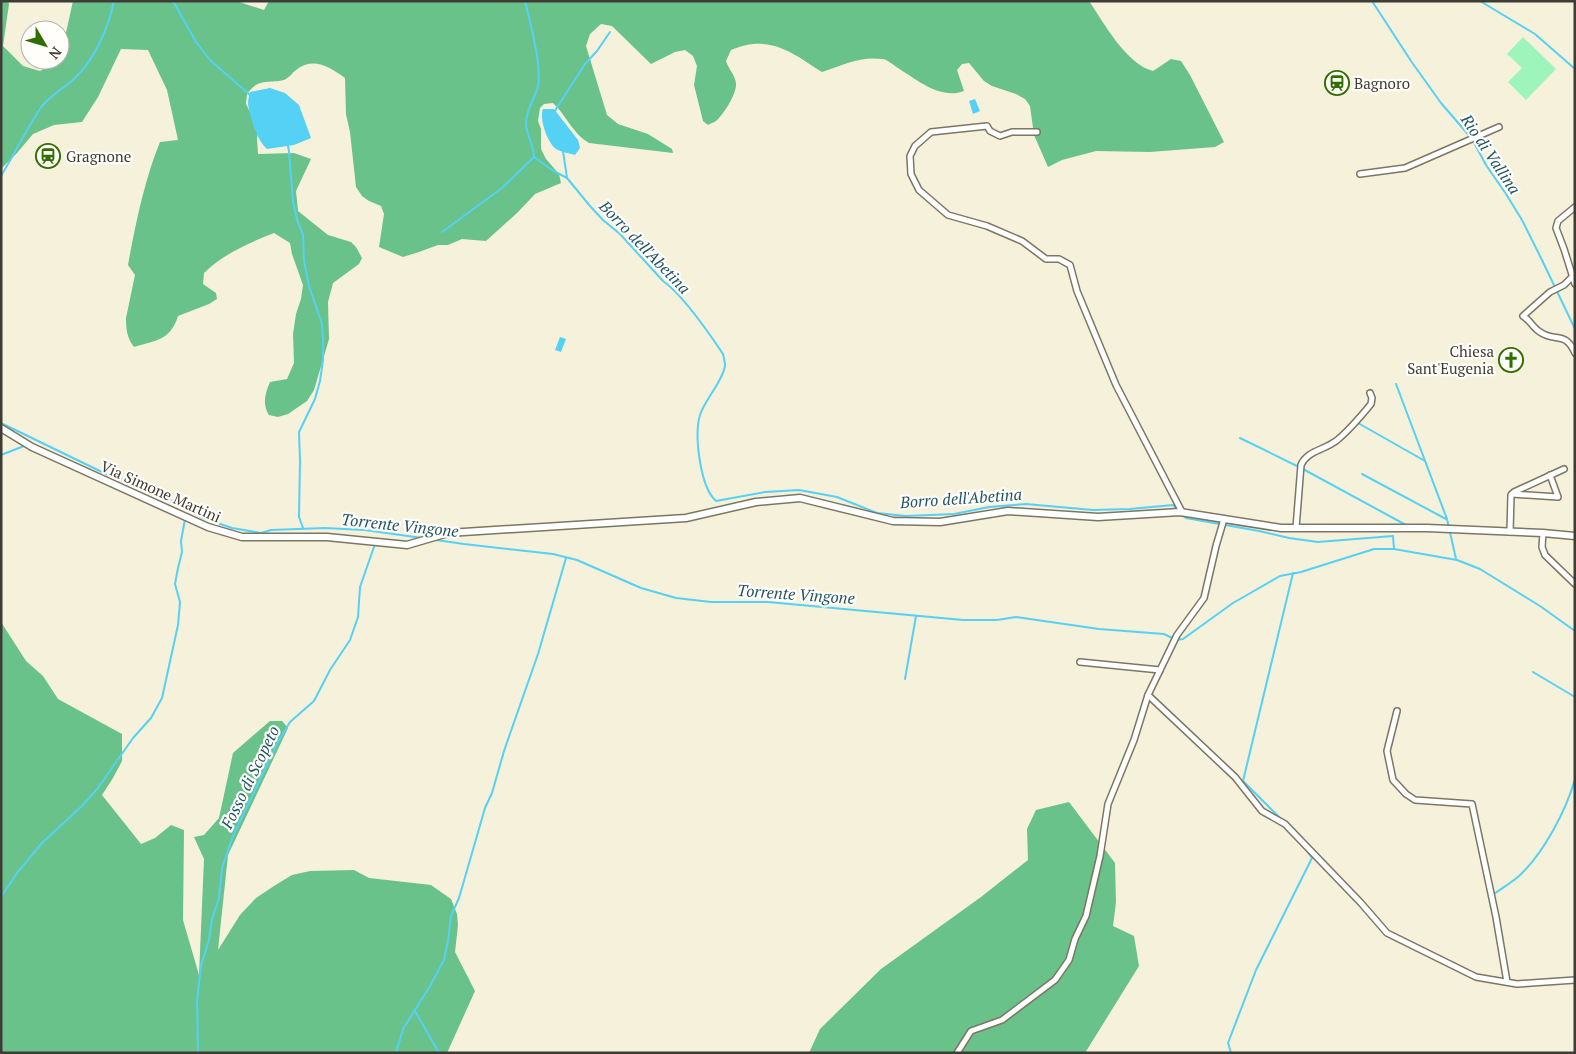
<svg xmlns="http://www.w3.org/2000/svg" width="1576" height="1054" font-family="'PT Serif',serif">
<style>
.green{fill:#9df5bb}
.forest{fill:#68c289}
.water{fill:#55d1f6}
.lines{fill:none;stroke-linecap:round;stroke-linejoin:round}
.stream{stroke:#55d1f6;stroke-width:2}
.minor-casing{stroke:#7b7763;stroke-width:8}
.tertiary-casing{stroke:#7b7763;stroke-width:9}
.minor{stroke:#fff;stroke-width:5}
.tertiary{stroke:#fff;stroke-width:6}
.labels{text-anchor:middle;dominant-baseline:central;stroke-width:4.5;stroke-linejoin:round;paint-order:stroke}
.poi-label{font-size:15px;fill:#3e3c34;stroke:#fffefa;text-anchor:start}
.street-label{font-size:15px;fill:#3e3c34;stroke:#fffefa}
.water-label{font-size:16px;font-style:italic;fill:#225565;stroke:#fffefa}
</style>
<rect width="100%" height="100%" fill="#f5f1db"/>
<!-- green -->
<polygon class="green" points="1523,37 1556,69 1526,100 1508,82 1522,68 1507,54"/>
<!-- forest -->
<g class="forest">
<path d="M1,1h7l1,3 -6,42 20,20 17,5 20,-11 13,-59h163l28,9 5,-9h820c15,22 37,63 64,70l18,-12 10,2 9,14 34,67 -9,5 -65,5 -54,-1 -34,9 -14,7 -14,-32 -4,-29 -5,-7 -9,-5 -24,-8 -8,-5 -15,-18 -7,1 -5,6 7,21c-23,9 -47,-11 -66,-23 -5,-3 -11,-9 -16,-9 -21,-3 -40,6 -60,13 -31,-20 -52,-38 -91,-22l-5,11c2,7 9,14 10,22 1,10 -11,29 -18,36 -2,3 -7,4 -10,6l-5,-4 -9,-36 3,-19 -4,-10 -8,-6 -10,2 -24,12 -39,-38 -11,-2 -11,10 -4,12 21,69 11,9 30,10 24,15 1,4 -84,-10c-16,-9 -23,-28 -36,-40l-9,1 -4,4 -2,13 3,8v20l5,10 13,15 2,9 -26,11 -18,19 -31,28 -24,-2 -14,6h-10l-19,7 -16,5 -24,-10 5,-33 -3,-8 -12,-5 -7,-5 -6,-9 -6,-55 -4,-18 -1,-36c-15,-11 -32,-22 -49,-8 -4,3 -7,8 -12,10 -17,4 -24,-3 -37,14l-1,10 12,24 -1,11 1,15 36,-1 17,6 -15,32 2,20 30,24 23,7 5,5 6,11 -3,6 -26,19 -5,19 1,37 -15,51 -7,11 -19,13 -10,3 -9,-2c-7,-11 -4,-21 1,-33l17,-3 7,-16 -1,-29 3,-20 5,-15 2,-14 -11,-31 -2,-11 -16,-10c-25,10 -51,21 -70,40l-1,11 13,9 1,6 -8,5 -31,12c-8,25 -22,24 -44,31 -7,-9 -8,-18 -8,-29l9,-43 -7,-10c7,-39 17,-87 32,-123l18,-2 -11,-50 -19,-40 -27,-1 -23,48 -16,25 -28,3 -21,9 -16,19 -16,16z"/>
<polygon points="1,622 26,661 43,676 58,699 122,734 122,761 113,778 102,795 141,844 155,838 171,825 184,830 183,920 199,975 204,859 194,837 204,835 219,818 233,753 270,721 282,721 288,728 228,855 218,950 240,915 256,898 274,886 292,875 310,871 354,870 369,878 431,885 451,899 457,914 458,925 455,952 475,991 447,1053 1,1053"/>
<polygon points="1069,802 1115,863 1116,902 1113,926 1134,936 1139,966 1085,1053 809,1053 820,1029 881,969 981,897 1028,860 1027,829 1036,810"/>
</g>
<!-- water -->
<g class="water">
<path d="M270,88l15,5 14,12 12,33 -17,7 -27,4c-10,-8 -17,-32 -19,-45 0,-4 1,-8 2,-12z"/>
<polygon points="975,99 980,111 973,114 969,101"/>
<path d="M543,109h11l24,31 2,8 -5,7c-6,-2 -14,-3 -19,-6 -9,-7 -17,-31 -13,-40z"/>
<polygon points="560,337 566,339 561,352 555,350"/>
</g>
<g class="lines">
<!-- stream -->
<g class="stream">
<polyline points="173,1 196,42 210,60 250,95"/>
<path d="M525,1c5,22 17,64 13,85 -3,13 -12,23 -12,37 0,12 8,22 8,34"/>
<polyline points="1372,1 1411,61 1441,103 1472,139 1486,165 1506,194 1522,220 1541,258 1575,329"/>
<polyline points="1480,1 1535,34 1575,69"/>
<polyline points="555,112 556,109 585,64 597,51 610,32"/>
<polyline points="288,146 289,151 293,202 298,223 303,234 304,261 309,286 322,324 323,338 323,360 320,381 315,399 299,432 300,461 299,517 303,528"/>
<polyline points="563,151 567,178"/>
<path d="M534,157l18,13 15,8 23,28 13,14 17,14 43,47c20,14 46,52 60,73 1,4 2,9 2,12 -3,17 -20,33 -25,49 -6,20 0,72 16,86l49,-9 34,-2 38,7 40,16 29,3 48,-2 35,-7 37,-3 67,6 37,-1 43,-4 4,4"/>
<path d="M1,176c14,-23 26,-48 41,-70 9,-11 22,-18 32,-27 21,-20 34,-50 40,-78"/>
<polyline points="442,232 502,188 534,157"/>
<polyline points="1396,384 1447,519 1456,559"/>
<polyline points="1,423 104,473 152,490 203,518 232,528 261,533 271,530 325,528 365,530 422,538"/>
<polyline points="1358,423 1425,461"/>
<polyline points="1240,438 1299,467"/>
<polyline points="1,455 24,446"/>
<polyline points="1303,469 1406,525"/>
<polyline points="1362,474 1446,519"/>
<polyline points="1182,515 1186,518 1259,531 1289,538 1318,542 1393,536 1394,549"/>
<polyline points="436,540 464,544 553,554 577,560 641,588 676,598 711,602 768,602 963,620 997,620 1016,617 1099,629 1164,634 1176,640 1183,639 1233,603 1280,576 1301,572 1374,549 1394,549 1457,560 1480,569 1540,606 1575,631"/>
<polyline points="1533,672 1575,697"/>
<polyline points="905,679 916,616"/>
<polyline points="1283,821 1243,781 1293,573"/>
<path d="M1494,894c8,-6 17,-11 25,-18 24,-22 47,-65 56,-97"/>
<polyline points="1,897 17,873 42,843 82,806 98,788 133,738 151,718 162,698 178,625 180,602 175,584 178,568 182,552 181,541 185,519"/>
<polyline points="415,1011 439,1053"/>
<polyline points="198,1053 197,1001 201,965 209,940 212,919 219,898 222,868 233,836 278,742 290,722 314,701 330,670 350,640 358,617 360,587 375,544"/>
<polyline points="396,1053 403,1029 430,986 444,960 448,941 451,916 459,898 485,808 492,793 504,751 538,654 566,558"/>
<polyline points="1231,1053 1228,1043 1256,970 1312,858 1305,848"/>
</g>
<defs>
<g id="minor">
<polyline points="1037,132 1012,132 1000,136 990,131 987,126 931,132 915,146 910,156 911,174 919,190 948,215 987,226 1022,241 1046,259 1059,259 1070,265 1077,291 1116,385 1182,512"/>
<polyline points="1360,174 1405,168 1499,127"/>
<polyline points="1575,207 1558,221 1556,228 1564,249 1575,284"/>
<path d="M1572,277l-8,8 -14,7 -27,24c7,4 10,12 17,16 15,11 25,-2 35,21"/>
<polyline points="1512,494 1558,497 1550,475"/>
<path d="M1296,528l5,-63c6,-14 23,-15 35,-24 10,-8 26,-26 35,-37l1,-6 -2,-5"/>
<polyline points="1510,532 1511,495 1514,492 1564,469"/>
<polyline points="1543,533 1542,547 1545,555 1575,584"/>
<polyline points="1080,662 1160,670"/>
<polyline points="1148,695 1235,777 1262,811 1285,824 1361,903 1387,933 1476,977 1517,984 1575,980"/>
<polyline points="1397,711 1387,751 1393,780 1406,794 1415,800 1472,804 1496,917 1507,982"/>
<polyline points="957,1053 971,1031 1002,1020 1055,980 1069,960 1075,939 1086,916 1100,856 1108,804 1134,740 1148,695 1177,635 1204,598 1216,546 1224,519"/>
</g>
<polyline id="tertiary" points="1,428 32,447 208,527 242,537 327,537 407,545 448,533 686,518 756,502 800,498 893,521 940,522 1008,511 1098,517 1180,512 1281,528 1427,528 1543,533 1575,536"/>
</defs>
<!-- minor casing -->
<use href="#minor" class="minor-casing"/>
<!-- tertiary casing -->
<use href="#tertiary" class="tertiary-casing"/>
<!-- minor -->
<use href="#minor" class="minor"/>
<!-- tertiary -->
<use href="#tertiary" class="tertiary"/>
</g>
<!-- icons -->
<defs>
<symbol id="station-ring" viewBox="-11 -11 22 22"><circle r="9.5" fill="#fffefa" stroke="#316e00" stroke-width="1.5"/><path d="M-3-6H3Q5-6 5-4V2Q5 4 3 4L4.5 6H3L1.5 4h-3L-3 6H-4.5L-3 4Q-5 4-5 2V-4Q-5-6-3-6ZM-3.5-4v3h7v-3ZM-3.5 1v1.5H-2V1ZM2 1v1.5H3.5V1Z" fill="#316e00"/></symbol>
<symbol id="church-ring" viewBox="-11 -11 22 22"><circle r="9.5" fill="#fffefa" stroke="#316e00" stroke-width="1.5"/><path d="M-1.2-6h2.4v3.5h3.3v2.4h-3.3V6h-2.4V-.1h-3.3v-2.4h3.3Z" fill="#316e00"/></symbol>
</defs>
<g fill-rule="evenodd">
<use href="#station-ring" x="1323" y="69" width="28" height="28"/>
<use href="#station-ring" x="34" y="142" width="28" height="28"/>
<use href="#church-ring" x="1497" y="346" width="28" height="28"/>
</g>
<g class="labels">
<!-- poi labels -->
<g class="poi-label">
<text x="1354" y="83">Bagnoro</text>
<text x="66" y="156">Gragnone</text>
<text x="1494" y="351" text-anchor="end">Chiesa<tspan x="1494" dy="17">Sant'Eugenia</tspan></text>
</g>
<!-- street labels -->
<g class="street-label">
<text transform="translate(161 491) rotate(24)">Via Simone Martini</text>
</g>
<!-- water labels -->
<g class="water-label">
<text transform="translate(1491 154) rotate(56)">Rio di Vallina</text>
<text transform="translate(645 247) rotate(46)">Borro dell'Abetina</text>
<text transform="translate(961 498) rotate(-4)">Borro dell'Abetina</text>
<text transform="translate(400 525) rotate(6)">Torrente Vingone</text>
<text transform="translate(796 594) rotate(4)">Torrente Vingone</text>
<text transform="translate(250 777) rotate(-64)">Fosso di Scopeto</text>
</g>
</g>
<!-- border -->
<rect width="1576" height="1054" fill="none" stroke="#3e3c34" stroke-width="5"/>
<!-- north arrow -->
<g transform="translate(45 45) rotate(128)"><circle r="24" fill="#fffefa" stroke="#b2b0ab"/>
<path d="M0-4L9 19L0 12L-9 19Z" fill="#316e00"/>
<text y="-8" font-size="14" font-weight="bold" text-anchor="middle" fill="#3e3c34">N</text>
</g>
</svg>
